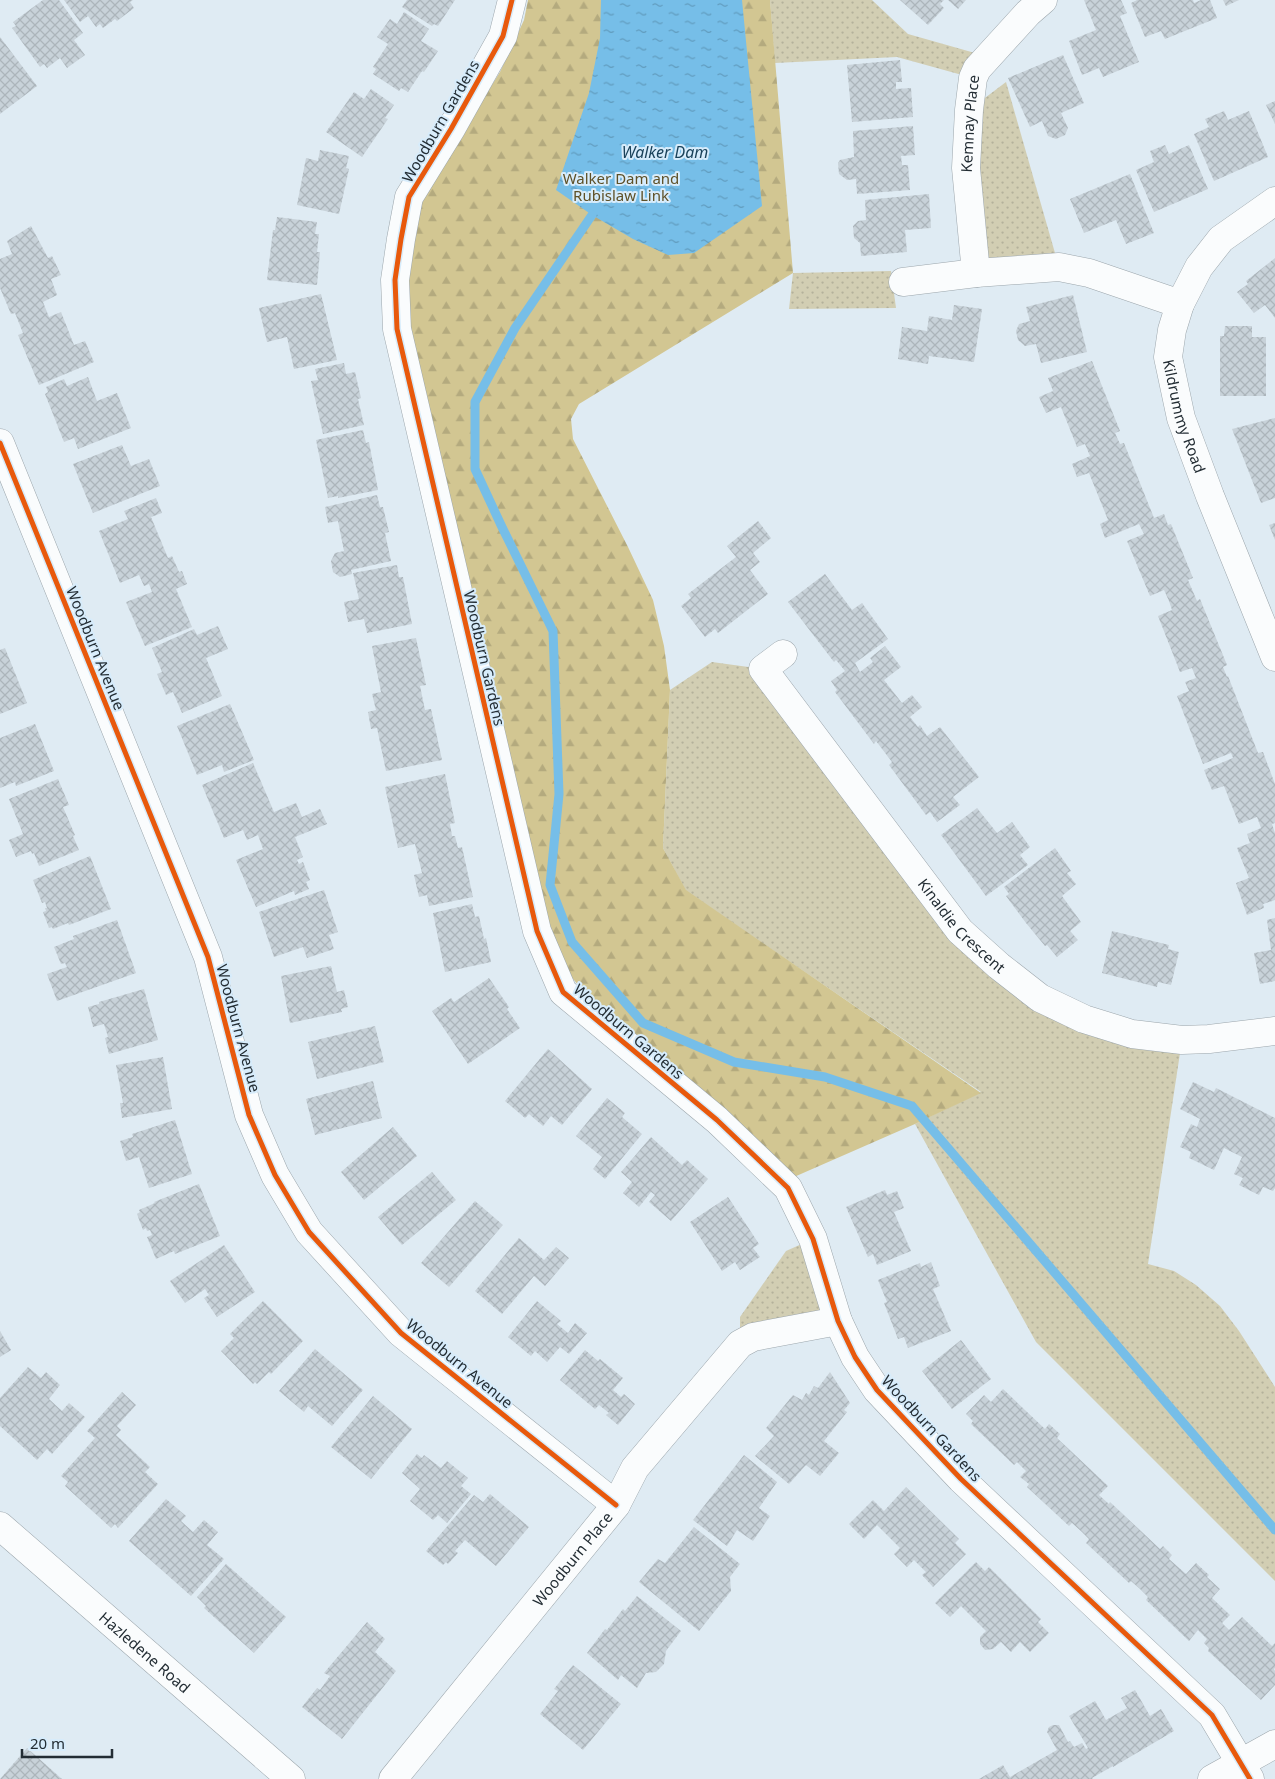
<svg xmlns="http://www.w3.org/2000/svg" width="1275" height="1779" font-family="'Noto Sans',sans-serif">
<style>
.grass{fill:url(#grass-dots)}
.forest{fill:url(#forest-firs)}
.water{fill:url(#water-ripples)}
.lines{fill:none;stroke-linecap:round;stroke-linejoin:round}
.stream{stroke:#76bee8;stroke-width:9}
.building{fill:url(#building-cross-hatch)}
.street-casing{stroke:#9ca6ac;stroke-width:29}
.street{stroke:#fafcfd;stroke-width:28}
.cycleway-casing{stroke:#d7ecfb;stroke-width:8}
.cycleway{stroke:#e8590c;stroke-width:5}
.labels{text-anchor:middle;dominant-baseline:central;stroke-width:4;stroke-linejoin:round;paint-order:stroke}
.street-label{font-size:15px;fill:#232d34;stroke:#d7ecfb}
.park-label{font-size:15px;fill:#5e5027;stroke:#d7ecfb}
.water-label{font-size:16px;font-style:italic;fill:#1a425a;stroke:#d7ecfb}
</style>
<defs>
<pattern id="grass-dots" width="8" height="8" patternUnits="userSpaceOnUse" patternTransform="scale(1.25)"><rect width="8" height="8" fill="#d2ceb3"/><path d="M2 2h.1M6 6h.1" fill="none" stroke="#b4b19b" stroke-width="1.8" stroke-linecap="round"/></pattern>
<pattern id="forest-firs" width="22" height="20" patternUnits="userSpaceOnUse" patternTransform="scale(1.25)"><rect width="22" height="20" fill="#d2c692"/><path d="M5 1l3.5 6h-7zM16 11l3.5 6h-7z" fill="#b4aa7e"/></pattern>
<pattern id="water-ripples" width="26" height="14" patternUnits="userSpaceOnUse" patternTransform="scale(1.25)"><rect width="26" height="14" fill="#76bee8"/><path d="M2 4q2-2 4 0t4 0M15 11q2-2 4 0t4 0" fill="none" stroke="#609bbd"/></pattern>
<pattern id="building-cross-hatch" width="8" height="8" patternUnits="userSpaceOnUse" patternTransform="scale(1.25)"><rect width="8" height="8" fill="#c8d2d9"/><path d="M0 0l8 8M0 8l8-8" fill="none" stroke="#acb5bb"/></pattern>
</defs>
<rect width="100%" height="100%" fill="#dfebf3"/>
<!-- grass -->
<g class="grass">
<polygon points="770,0 872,0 908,34 989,57 973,78 897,57 775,63"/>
<polygon points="1006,82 1059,267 976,273 969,110"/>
<polygon points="891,271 896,308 789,309 793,273"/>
<polygon points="712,662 763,669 960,931 1040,998 1182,1040 1148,1264 1174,1271 1196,1285 1220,1306 1239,1331 1275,1387 1275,1581 1036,1342 915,1124 981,1092 686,891 663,848 670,690"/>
<polygon points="813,1239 838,1321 740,1344 740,1317 786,1251"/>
</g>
<!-- forest -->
<polygon class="forest" points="528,0 770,0 793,273 579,404 571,419 573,439 628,547 653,600 664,646 670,690 663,848 686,890 981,1093 915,1124 794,1177 590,999 562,966 548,926 409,325 407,272 424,194 500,72 524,20"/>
<!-- water -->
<polygon class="water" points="601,0 742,0 762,206 694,253 668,255 633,239 592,215 556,190 589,93 600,38"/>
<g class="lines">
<!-- stream -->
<polyline class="stream" points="592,215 515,328 475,402 475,469 501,525 553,631 559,794 550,885 572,942 643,1023 734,1062 825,1077 912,1106 1275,1530"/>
</g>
<!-- building -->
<g class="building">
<polygon points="43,0 59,0 83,33 74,40 85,55 67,68 60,58 47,68 44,64 40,67 12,28 16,26 13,22"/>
<polygon points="64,0 133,0 130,2 134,8 117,21 115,19 103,28 100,24 96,27 88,16 80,22"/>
<polygon points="407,0 455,0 438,26 434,24 432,26 402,7"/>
<polygon points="900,0 944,0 940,4 944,8 928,25"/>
<polygon points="948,0 966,0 958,9"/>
<polygon points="1084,0 1121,0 1127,13 1120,16 1139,62 1103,77 1099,68 1082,75 1069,41 1096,30"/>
<polygon points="1137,0 1193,0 1194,3 1201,0 1210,0 1217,18 1165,39 1161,31 1145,37 1131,3"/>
<polygon points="1223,0 1239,0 1226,6"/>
<polygon points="404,12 429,29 421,41 438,51 424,72 422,71 408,92 401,88 399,91 373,74 376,69 373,67 388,44 377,37 390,19 397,24"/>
<polygon points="0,37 37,86 0,114"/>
<polygon points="1063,55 1084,103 1061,113 1068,128 1065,135 1056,139 1048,136 1042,121 1030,127 1008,78"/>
<polygon points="900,60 902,82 896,82 896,89 911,88 913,117 852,122 847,65"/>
<polygon points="371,89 394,105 385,118 388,119 362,157 326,132 354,92 364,99"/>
<polygon points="1275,101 1275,124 1266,105"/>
<polygon points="1224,111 1228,120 1249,111 1268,157 1214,181 1194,134 1209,127 1205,119"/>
<polygon points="913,126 915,155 901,156 902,165 908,165 910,190 857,194 856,179 847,180 839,174 838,163 840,160 854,157 853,131"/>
<polygon points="1165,145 1169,154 1189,145 1208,189 1154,212 1136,170 1154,162 1150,151"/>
<polygon points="320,150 349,156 346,168 349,169 339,214 297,205 306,158 318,161"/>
<polygon points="1130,174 1154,233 1126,244 1116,220 1084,233 1070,199"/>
<polygon points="929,194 931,228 905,230 907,252 861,256 860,243 854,238 853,226 858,221 866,220 865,200"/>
<polygon points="277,217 317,222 315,234 319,234 317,252 320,252 317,285 267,280 273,230 275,230"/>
<polygon points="31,226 48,258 52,256 61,275 51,279 57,295 43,302 49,317 61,312 74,345 85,341 94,362 39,385 18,335 23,333 15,313 11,314 0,288 0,259 12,254 7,241"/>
<polygon points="1275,258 1275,318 1265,305 1254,313 1237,292 1248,284 1246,281"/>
<polygon points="321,294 337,360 294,369 287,337 267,342 259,308"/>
<polygon points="1073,295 1087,352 1041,363 1036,344 1025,346 1018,340 1016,331 1019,324 1030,321 1026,307"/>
<polygon points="954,305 982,309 974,362 929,356 928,364 898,359 902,327 927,331 929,316 952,320"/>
<polygon points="1225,326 1252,326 1252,337 1266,337 1266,396 1220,396 1220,336 1224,336"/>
<polygon points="1092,361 1120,431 1115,433 1120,444 1124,443 1154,518 1164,514 1168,525 1171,524 1193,578 1188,580 1197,601 1200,599 1227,665 1223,667 1227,677 1228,676 1258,753 1263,752 1275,784 1275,823 1272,824 1275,833 1275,900 1263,904 1264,908 1247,915 1236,883 1249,878 1237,848 1250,843 1247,834 1261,828 1257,817 1239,824 1224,786 1212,790 1204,770 1233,758 1231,753 1203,764 1177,696 1189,691 1185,682 1196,678 1192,668 1180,672 1158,616 1172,610 1169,601 1164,590 1150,596 1127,541 1144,534 1139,524 1105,538 1100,524 1108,520 1089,473 1077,477 1072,464 1090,456 1085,444 1077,447 1061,407 1046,413 1039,397 1053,391 1048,378"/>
<polygon points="344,363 346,374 355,372 361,398 358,399 364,425 323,434 311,381 318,380 315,369"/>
<polygon points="88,377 97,401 117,393 131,428 78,449 74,438 64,442 45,394 48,392 46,387 64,379 67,386"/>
<polygon points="1275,418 1275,498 1261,503 1232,429"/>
<polygon points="363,430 366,443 369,442 378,490 338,498 338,496 328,498 316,440"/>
<polygon points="122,445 131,466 149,459 160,486 93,513 73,464"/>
<polygon points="377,495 380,507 383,507 389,532 385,533 391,561 351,570 352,574 340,577 333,572 331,561 335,553 344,551 338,521 328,523 325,507"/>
<polygon points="156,498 162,513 151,517 168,558 172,556 179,572 182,571 187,584 176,589 192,627 145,646 126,602 152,592 149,584 144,586 139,575 120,583 99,531 128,519 124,511"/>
<polygon points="758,521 771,538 753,553 760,562 750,570 768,594 718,633 715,629 705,637 681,606 691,598 688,594 736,557 727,546"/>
<polygon points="1275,523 1275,540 1269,525"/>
<polygon points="397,565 399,577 403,577 412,624 367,633 364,619 348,622 344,602 359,599 353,573"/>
<polygon points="825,574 852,610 862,603 888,639 855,663 860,672 873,662 870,658 885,646 901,667 884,680 902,703 912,695 922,707 910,717 918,727 920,725 927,736 940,727 979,777 953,797 960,805 937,822 930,812 926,815 889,765 892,762 876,741 874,744 835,692 837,690 831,681 845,671 836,660 834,662 788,602"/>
<polygon points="218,626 228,649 206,658 222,696 182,713 173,692 166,695 157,674 162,672 152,648 194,629 197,635"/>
<polygon points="416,638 426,685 420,686 425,710 431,709 442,760 386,771 377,728 371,729 368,712 376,710 372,694 381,692 372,646"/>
<polygon points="5,648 27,703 0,714 0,650"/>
<polygon points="230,704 254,760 224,772 222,765 197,775 177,726"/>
<polygon points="35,724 54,771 16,786 15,782 0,788 0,738"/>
<polygon points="253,763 274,812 296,803 302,817 320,809 327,824 295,837 303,857 297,860 299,864 303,862 310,880 306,882 309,889 295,895 294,891 256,907 236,860 263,849 258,835 247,840 243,830 224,838 202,785"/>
<polygon points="445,774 455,823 450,824 452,836 455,836 458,848 462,847 473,897 429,906 427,895 419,897 414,875 422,873 415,844 398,848 385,787"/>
<polygon points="58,779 69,805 63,807 75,835 73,836 79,850 39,866 34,853 32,854 31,851 16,857 9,840 23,834 9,799"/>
<polygon points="977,808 997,833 1012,822 1030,847 1020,855 1028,865 986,896 941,835"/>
<polygon points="1055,848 1071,871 1067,873 1076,884 1062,896 1081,922 1070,931 1078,940 1057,957 1047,945 1045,946 1026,923 1006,896 1009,894 1004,887"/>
<polygon points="90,856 111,909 69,925 68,923 53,929 52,927 49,928 43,912 46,911 45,908 47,908 45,902 42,903 33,880"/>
<polygon points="324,890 338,932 329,935 334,949 307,958 303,947 274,957 259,912"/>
<polygon points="472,904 475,917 479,916 484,939 486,938 491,962 445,972 433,913"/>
<polygon points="1275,918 1275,981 1260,984 1254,953 1271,950 1267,920"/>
<polygon points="117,920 136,973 57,1001 47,974 67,967 65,963 61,964 54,947 74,939 73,936"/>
<polygon points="1112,931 1169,945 1168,949 1179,952 1171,985 1158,982 1157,987 1102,973"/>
<polygon points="331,966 337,992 344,990 348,1007 341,1009 342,1012 290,1023 281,976"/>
<polygon points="489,978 509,1007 507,1009 520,1028 468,1064 432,1011 451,998 454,1002"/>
<polygon points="144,989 158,1040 109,1054 105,1038 108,1037 104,1024 93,1027 88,1007 99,1004 99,1002"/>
<polygon points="375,1026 384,1062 317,1079 308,1042"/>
<polygon points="548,1049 592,1089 562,1125 551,1116 543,1126 529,1114 525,1118 505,1101"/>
<polygon points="163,1057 172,1109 122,1118 120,1103 123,1103 116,1065"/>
<polygon points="373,1081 382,1118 315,1135 306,1099"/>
<polygon points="1193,1082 1214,1092 1216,1088 1275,1118 1275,1188 1273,1191 1263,1187 1259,1195 1239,1185 1243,1178 1234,1174 1242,1157 1224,1148 1214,1170 1189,1158 1191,1152 1180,1147 1191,1124 1197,1127 1200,1119 1180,1109"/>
<polygon points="607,1098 625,1113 622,1117 642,1134 605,1179 593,1169 602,1157 576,1136"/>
<polygon points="175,1120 192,1174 149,1188 139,1157 126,1161 120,1141 133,1137 132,1134"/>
<polygon points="393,1127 417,1156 364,1200 341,1172"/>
<polygon points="651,1137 682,1165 687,1160 708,1179 671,1221 649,1202 655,1195 651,1192 639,1207 623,1193 632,1182 621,1172"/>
<polygon points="432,1172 456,1200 402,1245 378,1217"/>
<polygon points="199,1184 220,1236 175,1254 174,1251 156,1259 147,1237 152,1235 150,1230 147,1231 146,1228 143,1230 137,1214 140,1212 139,1210 155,1203 154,1202"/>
<polygon points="885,1190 887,1195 897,1191 904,1208 894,1212 911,1251 877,1265 873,1254 868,1257 846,1207"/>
<polygon points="728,1197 759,1244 753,1248 760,1257 740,1270 735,1262 722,1271 690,1222"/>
<polygon points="475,1201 503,1225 449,1287 421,1263"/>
<polygon points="519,1238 544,1260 556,1247 569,1258 545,1286 534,1276 502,1314 475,1291"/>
<polygon points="224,1245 255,1292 217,1317 204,1298 209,1295 205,1289 185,1303 170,1281"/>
<polygon points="931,1262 940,1286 933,1289 951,1331 908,1348 904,1337 898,1339 884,1303 887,1302 878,1280 920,1263 921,1267"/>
<polygon points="263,1301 303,1341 271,1374 269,1372 257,1384 255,1382 253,1384 221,1351 234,1338 230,1334"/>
<polygon points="537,1301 561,1321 557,1324 568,1333 575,1323 587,1333 569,1354 560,1347 547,1362 535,1351 531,1356 508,1337"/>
<polygon points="0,1331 11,1350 0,1357"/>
<polygon points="961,1340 991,1379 952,1409 922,1371"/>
<polygon points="315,1349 363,1390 332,1426 308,1406 304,1412 279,1391"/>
<polygon points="585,1350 598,1361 600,1359 623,1378 613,1390 621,1397 624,1394 635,1404 618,1425 606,1415 609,1413 599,1405 595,1409 560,1380"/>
<polygon points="28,1367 41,1378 46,1372 60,1385 49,1399 62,1411 69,1403 85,1417 52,1454 47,1449 37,1460 0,1426 0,1398"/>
<polygon points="830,1372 850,1403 844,1410 847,1412 824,1441 839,1453 820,1476 806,1465 789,1484 755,1456 774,1436 766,1428 793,1395 802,1400 806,1393 809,1395 814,1386 818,1388"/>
<polygon points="1003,1389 1045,1429 1049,1424 1060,1434 1057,1438 1108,1486 1099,1495 1109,1504 1110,1502 1160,1549 1163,1546 1172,1555 1169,1559 1186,1574 1196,1563 1209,1575 1207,1577 1220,1589 1212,1598 1230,1615 1222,1623 1229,1630 1242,1617 1272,1646 1275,1643 1275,1668 1274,1669 1275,1671 1275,1685 1261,1700 1208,1651 1209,1648 1204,1643 1207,1639 1198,1630 1189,1641 1146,1600 1148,1597 1140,1589 1131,1581 1129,1583 1086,1543 1089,1539 1082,1532 1072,1523 1069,1526 1027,1487 1029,1484 1020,1477 1026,1471 1017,1462 1014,1465 971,1424 973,1421 966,1414 984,1395 991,1402"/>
<polygon points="122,1392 136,1405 117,1426 121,1430 116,1435 150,1467 145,1472 158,1484 118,1528 115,1524 111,1528 65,1486 68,1482 61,1476 95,1438 87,1431"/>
<polygon points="373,1396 412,1429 371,1479 331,1447"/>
<polygon points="417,1454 422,1458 424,1455 441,1468 447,1461 468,1478 461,1486 471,1494 447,1523 438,1515 433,1520 410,1501 420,1489 402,1473"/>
<polygon points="744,1455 777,1482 759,1508 770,1516 753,1541 737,1530 727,1546 693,1520"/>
<polygon points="906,1487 959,1539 955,1543 966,1554 933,1587 922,1575 926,1572 914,1560 907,1567 894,1554 900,1548 877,1525 864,1539 849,1524 873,1500 884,1511"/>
<polygon points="490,1494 529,1527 496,1566 465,1540 455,1551 458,1553 448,1564 446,1562 443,1565 426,1551 474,1495 483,1502"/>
<polygon points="166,1499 186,1516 181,1521 193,1532 204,1520 218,1532 207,1545 224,1559 191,1596 129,1541"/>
<polygon points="694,1527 740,1564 730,1577 731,1591 699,1631 639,1582 658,1559 665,1563"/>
<polygon points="976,1562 985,1571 989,1567 1041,1619 1038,1622 1049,1633 1030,1652 1020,1642 1011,1652 1001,1642 993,1649 985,1650 980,1644 980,1637 986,1631 961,1606 950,1617 935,1603"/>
<polygon points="226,1564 286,1617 254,1653 204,1608 206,1606 197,1597"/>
<polygon points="637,1596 681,1631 666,1651 664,1664 656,1672 646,1673 637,1688 621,1675 618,1680 587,1653 605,1629 607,1630 623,1609 625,1611"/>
<polygon points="367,1622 385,1639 375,1652 396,1671 342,1739 302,1707 317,1688 320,1690 330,1676 324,1673"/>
<polygon points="573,1665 621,1704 583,1750 540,1714 558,1691 554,1689"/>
<polygon points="1135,1690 1150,1716 1161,1709 1174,1731 1113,1767 1113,1766 1092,1778 1093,1779 979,1779 1003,1765 1010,1777 1057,1750 1047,1732 1049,1727 1053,1725 1059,1725 1068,1742 1070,1741 1074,1747 1082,1743 1086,1749 1088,1748 1069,1716 1095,1701 1106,1720 1127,1708 1121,1698"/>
<polygon points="27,1748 62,1779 0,1779"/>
</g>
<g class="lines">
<defs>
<g id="street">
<polyline points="512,0 503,36 451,129 409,197 401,239 395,280 397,329 537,931 563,992 717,1120 788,1188 813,1239 838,1321 855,1357 877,1390 961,1479 1212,1715 1250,1779"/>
<path id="s1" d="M1275,201l-54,38 -22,28 -19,37 -8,26 -4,27 13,61 29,78 65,161"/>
<path id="s2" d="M976,273l-10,-105 3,-58 4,-32 4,-9 51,-56 15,-13"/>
<polyline points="903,282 976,273 1059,267 1089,273 1180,304"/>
<polyline points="0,443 208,957 249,1115 275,1175 309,1232 401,1333 616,1505"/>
<path id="s3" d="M783,654l-20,15 197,262 39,35 41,32 44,21 48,15 50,6 27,-1 66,-8"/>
<path id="s4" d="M0,1526l291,253"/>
<path id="s5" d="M393,1779l223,-274 19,-37 105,-124 13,-7 85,-16"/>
<polyline points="1212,1779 1275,1744"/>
</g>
</defs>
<!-- street casing -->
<use href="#street" class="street-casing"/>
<!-- street -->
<use href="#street" class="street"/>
<defs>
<g id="cycleway">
<polyline points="512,0 503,36 451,129 409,197 401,239 395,280 397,329 537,931 563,992 717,1120 788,1188 813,1239 838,1321 855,1357 877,1390 961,1479 1212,1715 1250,1779"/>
<polyline points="0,443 208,957 249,1115 275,1175 309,1232 401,1333 616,1505"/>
</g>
</defs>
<!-- cycleway casing -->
<use href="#cycleway" class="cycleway-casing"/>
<!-- cycleway -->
<use href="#cycleway" class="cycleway"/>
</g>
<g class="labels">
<!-- street labels -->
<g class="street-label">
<text transform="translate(440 121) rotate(-60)">Woodburn Gardens</text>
<text stroke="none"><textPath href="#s2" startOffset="150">Kemnay Place</textPath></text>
<text stroke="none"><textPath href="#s1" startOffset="259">Kildrummy Road</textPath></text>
<text transform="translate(96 648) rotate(68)">Woodburn Avenue</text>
<text transform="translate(485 658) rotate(77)">Woodburn Gardens</text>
<text stroke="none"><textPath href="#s3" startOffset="350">Kinaldie Crescent</textPath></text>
<text transform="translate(239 1028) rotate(75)">Woodburn Avenue</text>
<text transform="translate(629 1031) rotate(40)">Woodburn Gardens</text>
<text transform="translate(460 1363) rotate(39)">Woodburn Avenue</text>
<text transform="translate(932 1428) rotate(47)">Woodburn Gardens</text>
<text stroke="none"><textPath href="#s5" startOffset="284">Woodburn Place</textPath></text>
<text stroke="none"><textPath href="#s4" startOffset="192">Hazledene Road</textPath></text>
</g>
<!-- park labels -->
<g class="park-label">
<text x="621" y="178">Walker Dam and<tspan x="621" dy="17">Rubislaw Link</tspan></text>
</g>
<!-- water labels -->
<g class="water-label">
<text x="665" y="152">Walker Dam</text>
</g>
</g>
<!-- scale -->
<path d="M22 1749v8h90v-8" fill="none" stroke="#232d34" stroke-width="2.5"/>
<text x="30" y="1749" font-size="15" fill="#232d34" stroke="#d7ecfb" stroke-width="4" paint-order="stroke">20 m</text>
</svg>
